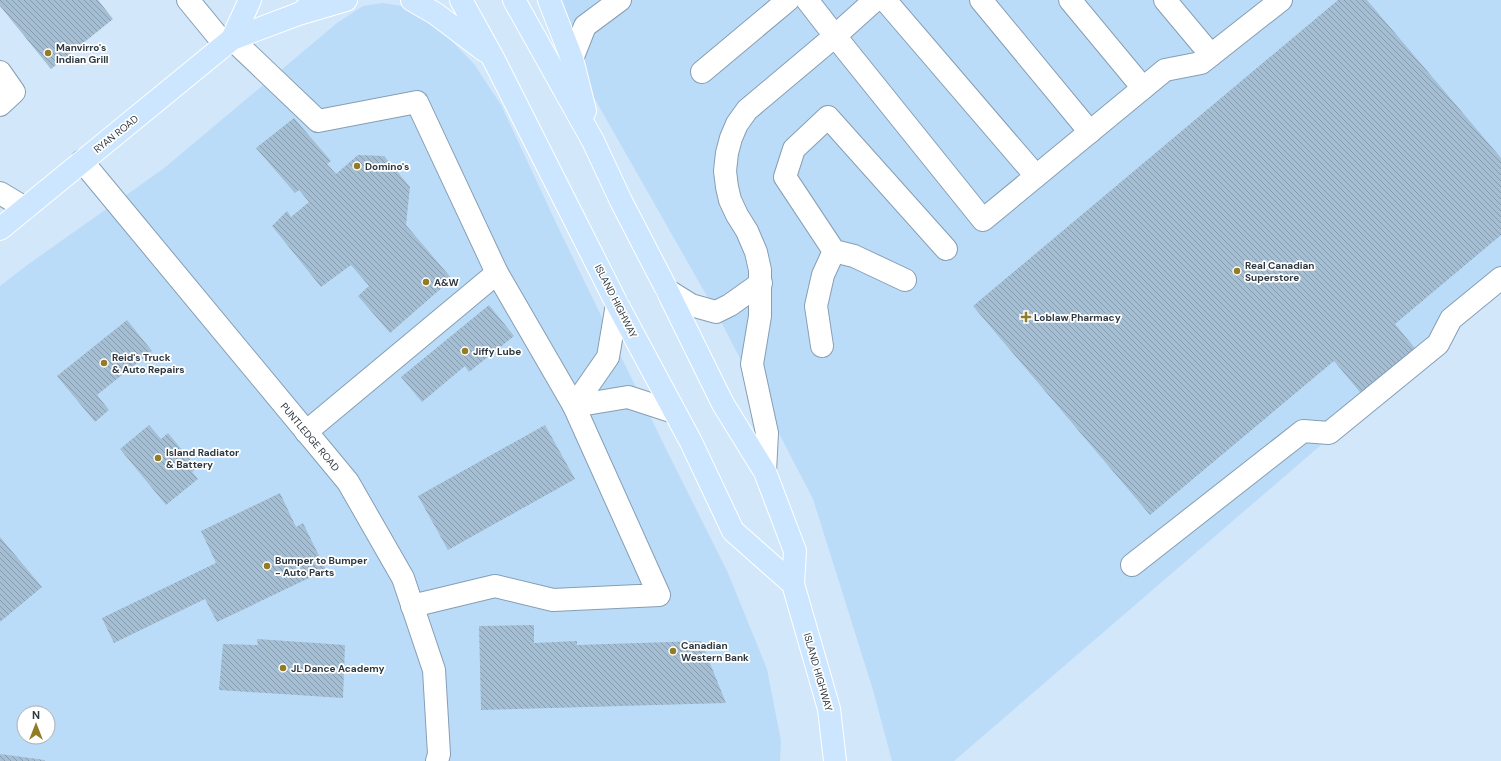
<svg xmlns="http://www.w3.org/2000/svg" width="1501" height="761" font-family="'DM Sans',sans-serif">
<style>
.built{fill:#bbdcf8;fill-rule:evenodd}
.building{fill:url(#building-back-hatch)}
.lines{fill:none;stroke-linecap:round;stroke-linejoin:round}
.minor-casing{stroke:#869eb4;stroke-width:24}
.major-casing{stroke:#fff;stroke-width:24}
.minor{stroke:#fff;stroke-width:22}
.major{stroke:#cbe6fe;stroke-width:22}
.poi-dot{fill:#937d24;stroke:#fff;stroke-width:1.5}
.labels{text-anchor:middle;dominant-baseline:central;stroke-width:3.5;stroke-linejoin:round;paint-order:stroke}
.poi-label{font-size:10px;font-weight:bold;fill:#2e3841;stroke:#fff;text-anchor:start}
.street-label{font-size:10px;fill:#2e3841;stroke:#fff}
</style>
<defs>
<pattern id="building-back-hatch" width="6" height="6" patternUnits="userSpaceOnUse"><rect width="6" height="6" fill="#a4bed4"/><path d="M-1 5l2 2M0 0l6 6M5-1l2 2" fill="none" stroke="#869bae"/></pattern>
</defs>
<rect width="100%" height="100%" fill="#d2e7fa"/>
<!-- built -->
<g class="built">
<polygon points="554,0 1501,0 1501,290 954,761 892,761 873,690 813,499 716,312 572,59"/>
<path d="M383,3l18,3 23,10 16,13 34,35 27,41 57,122 108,222 62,124 39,96 14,72 -1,20h-780v-475l30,-23 133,-94 174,-146 26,-17zM24,713h24v24h-24z"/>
</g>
<!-- building -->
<g class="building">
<polygon points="0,0 98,0 113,19 51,69 0,6"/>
<polygon points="1338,0 1367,0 1501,158 1501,235 1395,324 1418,352 1364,397 1334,361 1150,515 973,306"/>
<polygon points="294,118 331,161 327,164 336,174 358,155 384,156 410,187 406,225 452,279 390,333 358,296 369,286 351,265 321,287 272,226 287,211 291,217 309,202 299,190 295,193 256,148"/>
<polygon points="489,305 514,336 469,372 465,366 422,402 401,377"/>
<polygon points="127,320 152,351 97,395 109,410 95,422 57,376"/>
<polygon points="149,425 161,439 168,433 197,468 192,472 198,479 166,505 120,449"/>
<polygon points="545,425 575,479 448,550 418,496"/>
<polygon points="280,493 296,527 303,523 326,570 217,622 205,599 114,643 102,618 216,563 201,531"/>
<polygon points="0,537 42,587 0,622"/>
<polygon points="534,625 534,643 577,641 577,645 701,641 726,703 481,710 479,626"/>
<polygon points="257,639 345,645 343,698 219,690 223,644 258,645"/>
<polygon points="0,754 45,760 45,761 0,761"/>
</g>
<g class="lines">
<defs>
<g id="minor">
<polyline points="188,0 225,45"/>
<polyline points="875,0 835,36 983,220 1165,70 1201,63 1281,0"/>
<polyline points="885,0 1036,176"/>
<polyline points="981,0 1090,132"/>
<polyline points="1070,0 1143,88"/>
<polyline points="1165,0 1211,55"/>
<polyline points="232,39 318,121 417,102 497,273 574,406 659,595 553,600 495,586 412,606"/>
<polyline points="572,59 585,26 620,0"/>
<polyline points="0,72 14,92 0,105"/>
<polyline points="702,72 788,0"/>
<polyline points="82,161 348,482 403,578 434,670 439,754 437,761"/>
<polyline points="0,193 25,208"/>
<polyline points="905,280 854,256 834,251 785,177 794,149 828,117 946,249"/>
<polyline points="667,290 691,305 716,312 730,305 761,283"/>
<polyline points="822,346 816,306 823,275 834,251"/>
<polyline points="574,406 608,357 617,304"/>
<polyline points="574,406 628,397 674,412"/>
<polyline points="306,432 497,273"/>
<polyline points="765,472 767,433 752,364 760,316 760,270 756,252 747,231 737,215 730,200 727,187 725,171 727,153 731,138 737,124 747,110 835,36 807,0"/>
<polyline points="1132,565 1303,431 1329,433 1438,344 1451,319 1501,278"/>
</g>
<g id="major">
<polyline points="412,0 436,14 485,51"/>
<polyline points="461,0 492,56 617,304 691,442 733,531 793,584"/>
<polyline points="514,0 593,141 621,201 667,290 723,404 765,472 795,551 793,584 829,709 835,761"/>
<polyline points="549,0 572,59 585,111"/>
<polyline points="302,13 346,0"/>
<polyline points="232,39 250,0"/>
<polyline points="0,229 232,39 301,13 316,0"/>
</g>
</defs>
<!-- minor casing -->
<use href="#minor" class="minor-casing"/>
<!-- major casing -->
<use href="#major" class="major-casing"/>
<!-- minor -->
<use href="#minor" class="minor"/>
<!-- major -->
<use href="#major" class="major"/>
</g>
<!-- markers -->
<g class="poi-dot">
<circle cx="48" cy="53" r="4"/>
<circle cx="357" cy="166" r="4"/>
<circle cx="1237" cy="271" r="4"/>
<circle cx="426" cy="282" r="4"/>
<path d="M1024 311h4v4h4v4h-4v4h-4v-4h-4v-4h4z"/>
<circle cx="465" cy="351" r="4"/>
<circle cx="104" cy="363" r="4"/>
<circle cx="158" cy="458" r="4"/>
<circle cx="267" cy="566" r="4"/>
<circle cx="673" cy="651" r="4"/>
<circle cx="283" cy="668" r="4"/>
</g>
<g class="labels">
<!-- poi labels -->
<g class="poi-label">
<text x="56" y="47">Manvirro's<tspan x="56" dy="12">Indian Grill</tspan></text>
<text x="365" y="166">Domino's</text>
<text x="1245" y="265">Real Canadian<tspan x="1245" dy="12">Superstore</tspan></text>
<text x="434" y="282">A&amp;W</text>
<text x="1034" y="317">Loblaw Pharmacy</text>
<text x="473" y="351">Jiffy Lube</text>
<text x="112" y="357">Reid's Truck<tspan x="112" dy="12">&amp; Auto Repairs</tspan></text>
<text x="166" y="452">Island Radiator<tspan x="166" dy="12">&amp; Battery</tspan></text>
<text x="275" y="560">Bumper to Bumper<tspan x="275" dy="12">- Auto Parts</tspan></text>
<text x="681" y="645">Canadian<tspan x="681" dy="12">Western Bank</tspan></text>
<text x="291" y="668">JL Dance Academy</text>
</g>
<!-- street labels -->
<g class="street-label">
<text transform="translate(116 134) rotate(-39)">RYAN ROAD</text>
<text transform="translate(616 301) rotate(63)">ISLAND HIGHWAY</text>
<text transform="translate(310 437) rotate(50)">PUNTLEDGE ROAD</text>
<text transform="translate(818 672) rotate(74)">ISLAND HIGHWAY</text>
</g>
</g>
<!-- north arrow -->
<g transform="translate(36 725)"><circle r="19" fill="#ffffff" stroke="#abafb3"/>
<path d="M0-3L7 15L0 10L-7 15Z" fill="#937d24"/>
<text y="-6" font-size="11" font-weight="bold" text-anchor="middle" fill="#2e3841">N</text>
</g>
</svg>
